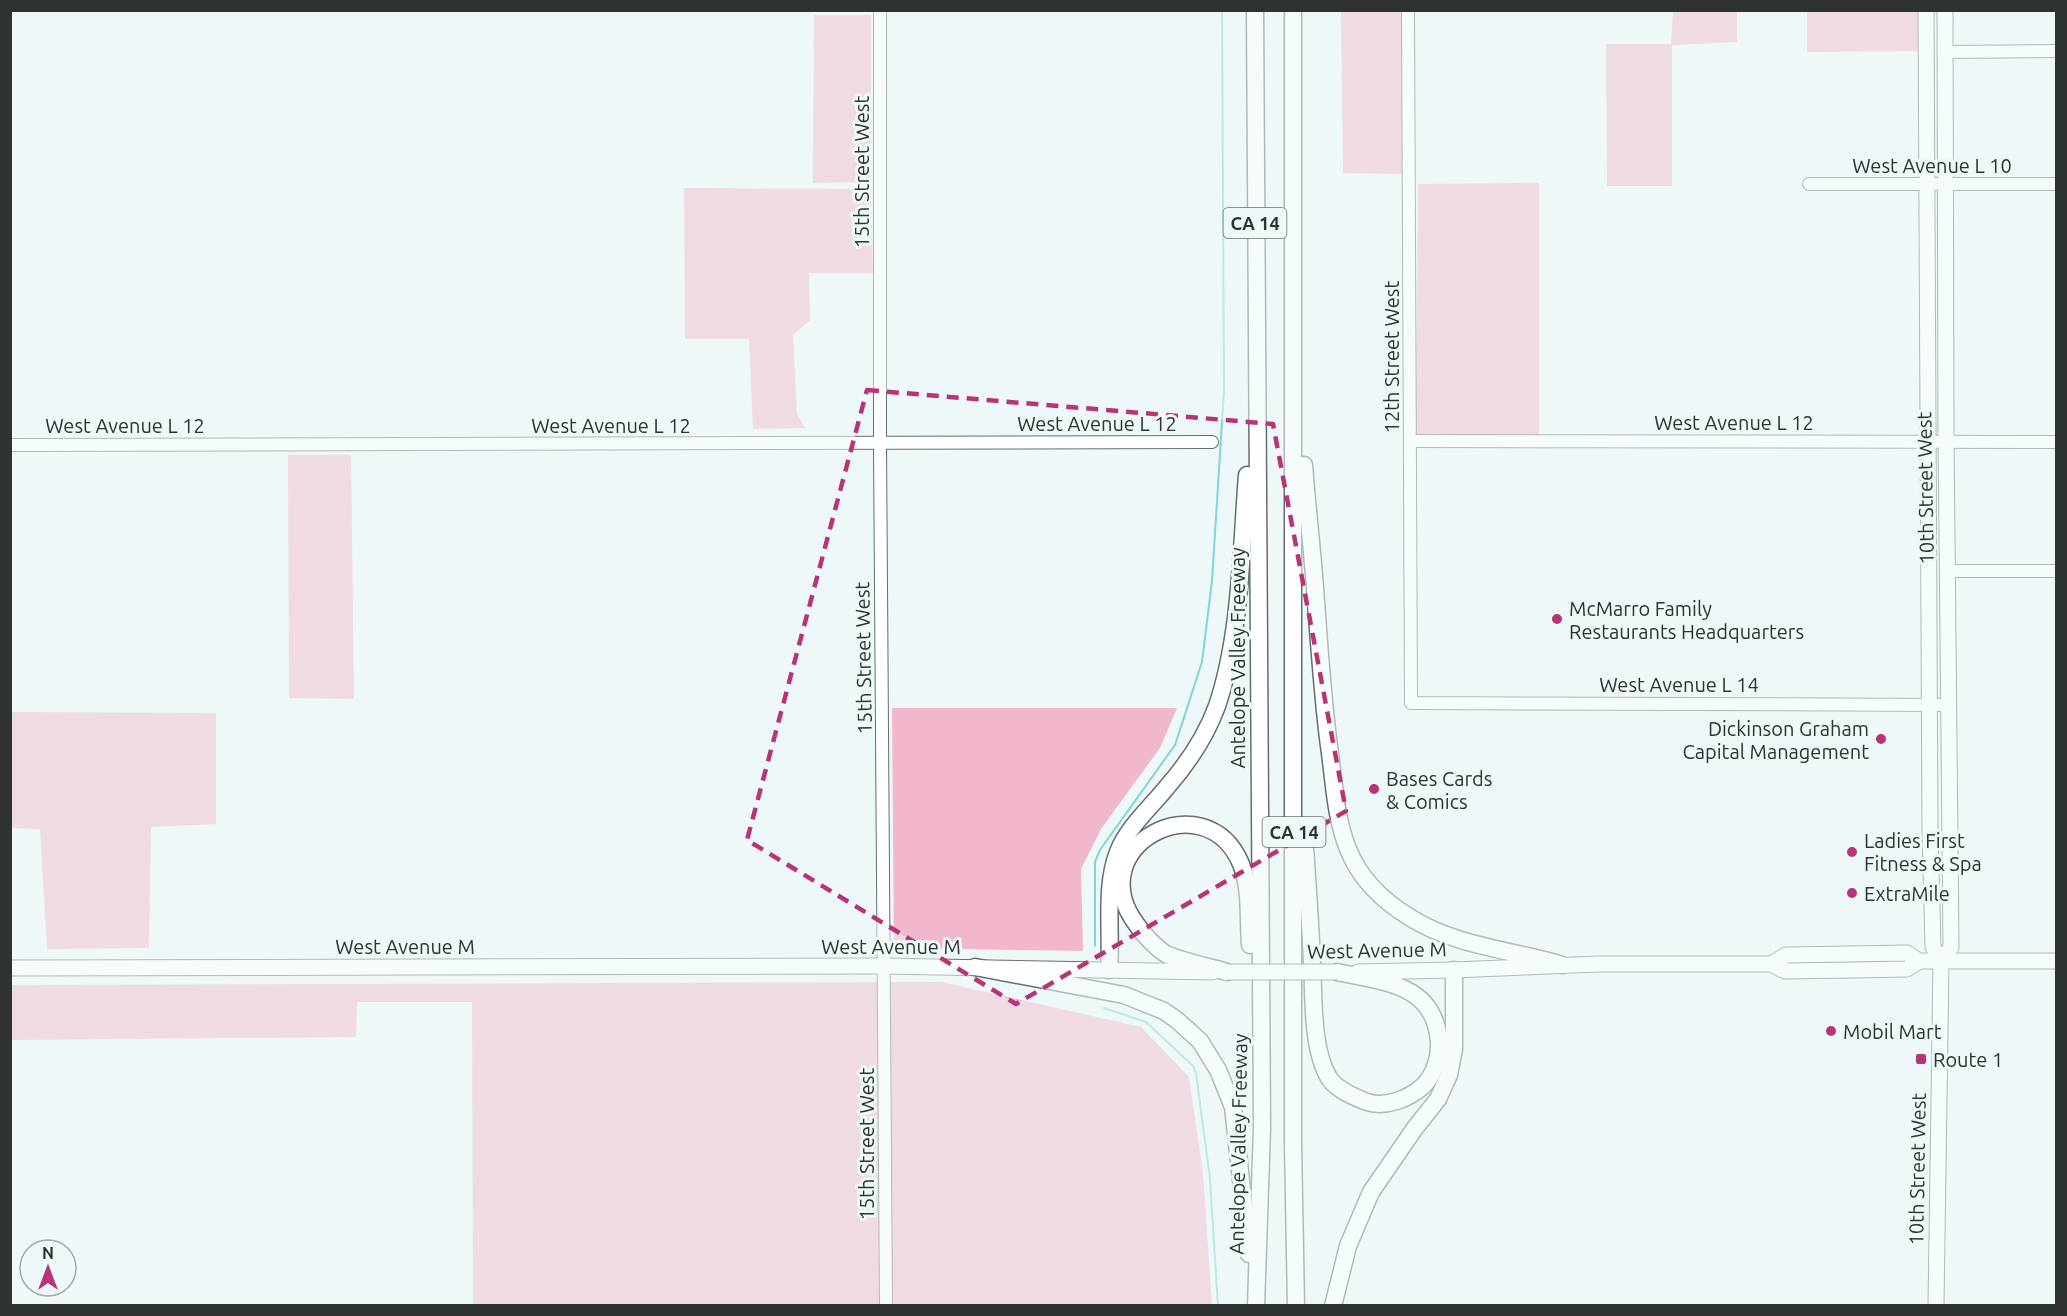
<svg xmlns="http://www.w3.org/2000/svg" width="2067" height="1316" font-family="Ubuntu,sans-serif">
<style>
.green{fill:#f1b7cd}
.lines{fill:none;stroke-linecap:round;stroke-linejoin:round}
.stream{stroke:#80d5d6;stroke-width:2}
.minor-casing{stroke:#656e6e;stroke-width:14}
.major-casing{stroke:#656e6e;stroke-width:17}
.highway-casing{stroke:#656e6e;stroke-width:19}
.minor{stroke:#fff;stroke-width:12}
.major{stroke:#fff;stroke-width:15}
.highway{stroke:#fff;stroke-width:16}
.major-bridge-casing{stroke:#656e6e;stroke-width:17;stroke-linecap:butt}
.major-bridge{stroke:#fff;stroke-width:15}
.marked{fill:none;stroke:#b83377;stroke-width:4.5;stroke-dasharray:12 8;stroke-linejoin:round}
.poi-dot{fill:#b83377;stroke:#eef8f8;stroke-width:2}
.labels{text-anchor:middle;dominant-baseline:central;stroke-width:6;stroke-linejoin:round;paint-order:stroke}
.shield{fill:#eef8f8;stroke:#686d6d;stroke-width:1.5}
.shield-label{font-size:18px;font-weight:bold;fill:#2f3232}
.street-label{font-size:20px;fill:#2f3232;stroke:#eef8f8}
.poi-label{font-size:20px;fill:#2f3232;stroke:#eef8f8;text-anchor:start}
</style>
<rect width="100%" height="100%" fill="#eef8f8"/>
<!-- green -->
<g class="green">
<polygon points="1341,11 1401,11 1404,174 1343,173"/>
<polygon points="1673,11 1737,11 1737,42 1672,45 1672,186 1607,186 1606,44 1671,44"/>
<polygon points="1807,11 1918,11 1918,51 1807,52"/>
<polygon points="814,15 871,15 871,182 813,183"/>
<polygon points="1539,183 1539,435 1416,434 1418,184"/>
<polygon points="684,188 871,189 873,273 809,273 810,320 793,335 797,414 805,428 753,429 749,339 685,339"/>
<polygon points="288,455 351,455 354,699 289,698"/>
<polygon points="892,708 1177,708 1160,748 1101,829 1081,869 1083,951 894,948"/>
<polygon points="11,712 216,713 216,824 151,827 149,948 47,949 40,829 11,828"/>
<polygon points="942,982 1141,1027 1189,1077 1203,1173 1212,1305 473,1305 472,1002 357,1002 356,1037 11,1040 10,985"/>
</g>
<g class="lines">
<!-- stream -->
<g class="stream">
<polyline points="1095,946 1095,862 1100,850 1175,745 1202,662 1212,581 1224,390 1222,10"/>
<polyline points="1104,1008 1146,1022 1193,1066 1196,1073 1210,1179 1218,1306"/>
</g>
<defs>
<g id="minor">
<polyline points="880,10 880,444 886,1306"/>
<polyline points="1408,10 1411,703 1948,705"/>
<polyline points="1945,52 2056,51"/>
<polyline points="1809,184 2056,184"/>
<polyline points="1411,441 2056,442"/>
<polyline points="10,445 1212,442"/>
<polyline points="1947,571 2056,571"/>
</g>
<g id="major">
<polyline points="1926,10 1930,832 1933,947 1941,962 1936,1306"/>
<polyline points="1941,962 1951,947 1946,432 1945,10"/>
<polyline points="1771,964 1786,955 1907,953 1919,961 2056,961"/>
<polyline points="10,968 884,966 1213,972"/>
<polyline points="1358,972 1454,970 1599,964 1771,964 1785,971 1855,970 1907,969 1919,961"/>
</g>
<g id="highway">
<polyline points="1255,10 1262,1128 1256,1306"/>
<polyline points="1293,10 1293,1144 1296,1306"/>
<path d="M1304,465c3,41 8,82 11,123 4,53 7,105 14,158 5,34 6,71 19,103 12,30 36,53 63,69 44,28 102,32 151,47"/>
<path d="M1304,833c3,43 6,85 8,128 2,34 -1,87 17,117 8,12 25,19 38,24 18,6 41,-3 55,-15 12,-11 18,-30 17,-46 -5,-58 -56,-59 -102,-69"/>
<polyline points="975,967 1124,995 1164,1011 1178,1021 1200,1041 1218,1070 1233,1107 1249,1254"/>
<path d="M1109,970c3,-37 -5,-83 9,-118 9,-24 33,-45 49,-65 21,-24 39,-51 50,-81 24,-71 24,-156 30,-231"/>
<path d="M1227,972c-16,-5 -47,-11 -61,-18 -10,-6 -22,-19 -29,-29 -59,-78 68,-146 104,-61 10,24 7,55 9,81"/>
<polyline points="1333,1306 1348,1246 1371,1192 1415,1128 1438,1099 1449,1075 1454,1049 1454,970"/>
</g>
</defs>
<!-- minor casing -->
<use href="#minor" class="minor-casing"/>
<!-- major casing -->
<use href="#major" class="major-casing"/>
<!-- highway casing -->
<use href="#highway" class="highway-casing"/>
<!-- minor -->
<use href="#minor" class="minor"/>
<!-- major -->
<use href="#major" class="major"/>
<!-- highway -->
<use href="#highway" class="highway"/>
<defs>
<polyline id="major-bridge" points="1227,972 1337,972"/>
</defs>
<!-- major-bridge casing -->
<use href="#major-bridge" class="major-bridge-casing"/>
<!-- major-bridge -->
<use href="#major-bridge" class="major-bridge"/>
</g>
<!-- marked area -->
<path d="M0 0H2067V1316H0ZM867,390l406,34 73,387 -330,193 -269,-164z" fill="#eef8f8" fill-opacity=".55" fill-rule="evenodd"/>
<path class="marked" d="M867,390l406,34 73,387 -330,193 -269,-164z"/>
<!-- markers -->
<g class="poi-dot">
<circle cx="1557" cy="619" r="6"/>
<circle cx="1881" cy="739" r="6"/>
<circle cx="1374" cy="789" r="6"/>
<circle cx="1852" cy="852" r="6"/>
<circle cx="1852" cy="893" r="6"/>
<circle cx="1831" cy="1031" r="6"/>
<rect x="1915" y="1053" width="12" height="12" rx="3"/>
</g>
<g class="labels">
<!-- shield labels -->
<g class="shield">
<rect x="1223.5" y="208" width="63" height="30" rx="4.5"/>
<rect x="1262.5" y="817" width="63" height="30" rx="4.5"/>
</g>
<g class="shield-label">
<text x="1255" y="223">CA 14</text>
<text x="1294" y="832">CA 14</text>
</g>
<!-- street labels -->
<g class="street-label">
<text x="1932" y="165">West Avenue L 10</text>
<text transform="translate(861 172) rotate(-90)">15th Street West</text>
<text transform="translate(1391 357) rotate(-90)">12th Street West</text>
<text x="1734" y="422">West Avenue L 12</text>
<text x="1097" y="423">West Avenue L 12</text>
<text x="125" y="425">West Avenue L 12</text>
<text x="611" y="425">West Avenue L 12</text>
<text transform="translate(1925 488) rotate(-91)">10th Street West</text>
<text transform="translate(863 658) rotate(-91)">15th Street West</text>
<text transform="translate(1237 658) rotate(-90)">Antelope Valley Freeway</text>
<text x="1679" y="684">West Avenue L 14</text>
<text x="405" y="946">West Avenue M</text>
<text x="891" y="946">West Avenue M</text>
<text transform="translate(1377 950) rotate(-1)">West Avenue M</text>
<text transform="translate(866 1144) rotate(-90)">15th Street West</text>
<text transform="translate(1238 1144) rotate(-89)">Antelope Valley Freeway</text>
<text transform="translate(1917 1169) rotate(-89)">10th Street West</text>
</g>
<!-- poi labels -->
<g class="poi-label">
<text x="1569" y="608">McMarro Family<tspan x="1569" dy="23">Restaurants Headquarters</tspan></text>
<text x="1869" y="728" text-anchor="end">Dickinson Graham<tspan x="1869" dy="23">Capital Management</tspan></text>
<text x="1386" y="778">Bases Cards<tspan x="1386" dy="23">&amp; Comics</tspan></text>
<text x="1864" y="840">Ladies First<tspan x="1864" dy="23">Fitness &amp; Spa</tspan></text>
<text x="1864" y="893">ExtraMile</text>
<text x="1843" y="1031">Mobil Mart</text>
<text x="1933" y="1059">Route 1</text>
</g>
</g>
<!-- border -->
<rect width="2067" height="1316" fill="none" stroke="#2f3232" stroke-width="24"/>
<!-- north arrow -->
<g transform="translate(48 1268)"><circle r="28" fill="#eef8f8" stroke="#a2a9a9" stroke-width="1.5"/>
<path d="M0-4.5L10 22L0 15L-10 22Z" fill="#b83377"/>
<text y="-9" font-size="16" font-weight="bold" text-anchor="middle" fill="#2f3232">N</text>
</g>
</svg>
